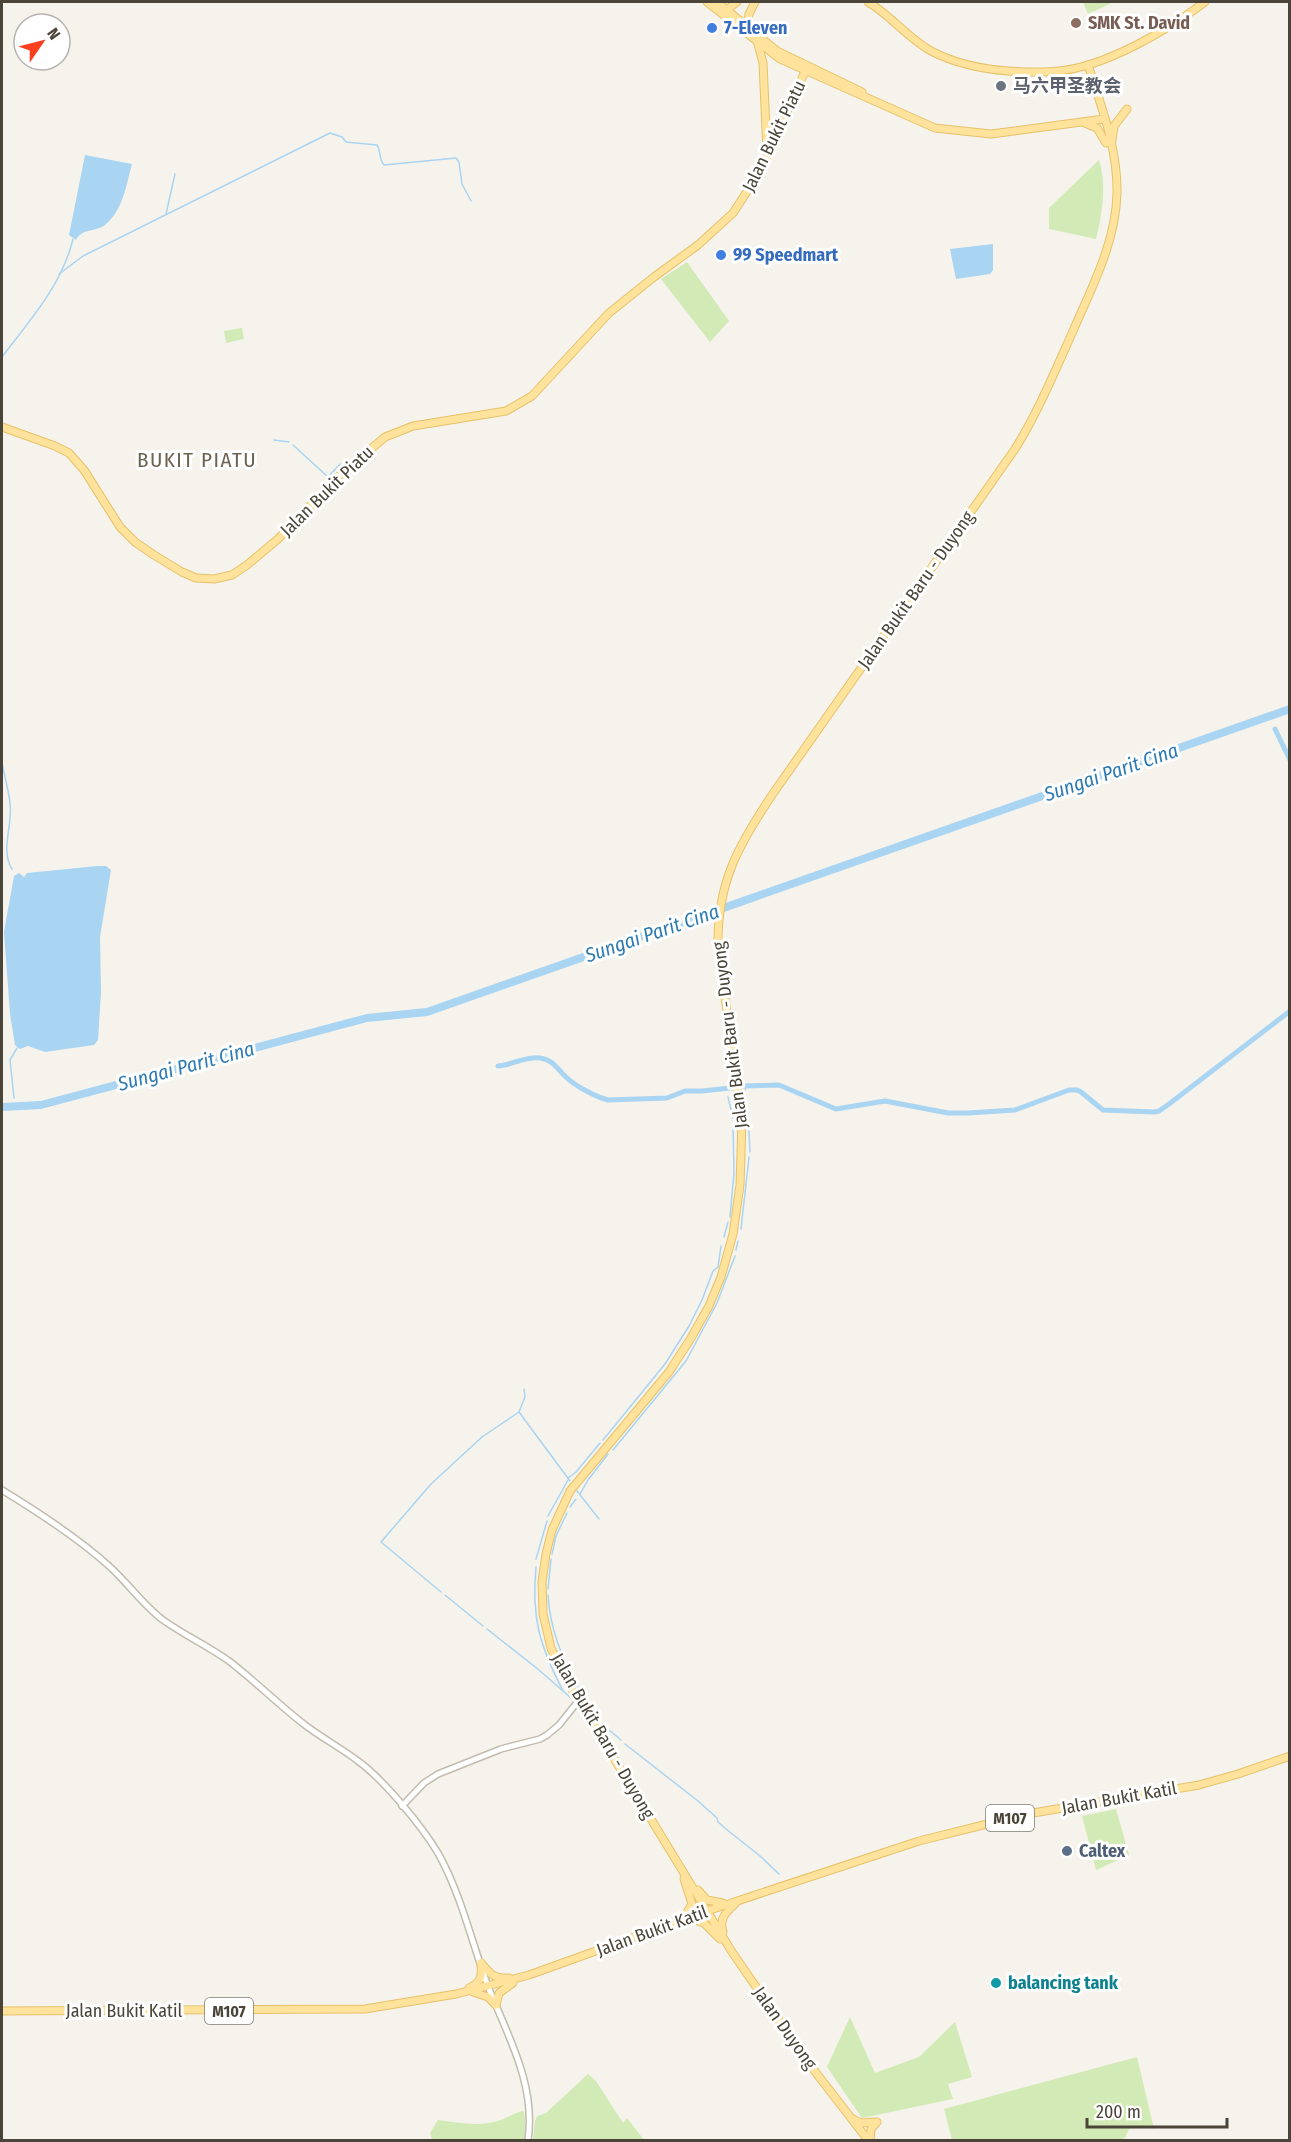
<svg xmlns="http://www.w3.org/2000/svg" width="1291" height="2142" font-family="'Fira Sans Condensed','Noto Sans SC',sans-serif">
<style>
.green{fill:#d2eab5}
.water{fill:#a9d4f2}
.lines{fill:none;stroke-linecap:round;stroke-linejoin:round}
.stream{stroke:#a9d4f2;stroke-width:1.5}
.canal{stroke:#a9d4f2;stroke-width:5}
.river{stroke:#a9d4f2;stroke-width:8}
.minor-casing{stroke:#c2bbae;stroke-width:8}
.major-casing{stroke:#e6c16a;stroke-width:9}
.minor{stroke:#fff;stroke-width:5}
.major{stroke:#ffe39c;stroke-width:7}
.education-dot{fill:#8d6e63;stroke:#fff;stroke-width:2}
.shop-dot{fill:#3f7fe0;stroke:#fff;stroke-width:2}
.worship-dot{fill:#6b7280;stroke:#fff;stroke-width:2}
.service-dot{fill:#5c6f8a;stroke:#fff;stroke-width:2}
.culture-dot{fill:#0f9aa8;stroke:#fff;stroke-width:2}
.labels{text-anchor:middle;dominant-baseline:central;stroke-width:6;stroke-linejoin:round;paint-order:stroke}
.shield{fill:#fff;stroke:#817c74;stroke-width:1.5}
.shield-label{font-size:16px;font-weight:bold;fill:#4b4439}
.education-label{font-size:18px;font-weight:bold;fill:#785e54;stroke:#fff;text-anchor:start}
.shop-label{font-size:18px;font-weight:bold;fill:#366cbe;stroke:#fff;text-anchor:start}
.worship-label{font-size:18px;font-weight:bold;fill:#5b616d;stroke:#fff;text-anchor:start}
.street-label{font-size:18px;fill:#4b4439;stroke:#fff}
.service-label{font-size:18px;font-weight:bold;fill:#4e5e75;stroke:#fff;text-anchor:start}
.culture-label{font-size:18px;font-weight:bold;fill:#0d838f;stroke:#fff;text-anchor:start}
.water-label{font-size:20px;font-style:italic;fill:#2e7ab2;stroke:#fff}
.quarter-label{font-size:21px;letter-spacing:1.5px;fill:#6e6250;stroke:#fff}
</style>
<rect width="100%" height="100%" fill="#f6f3ec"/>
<!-- green -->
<g class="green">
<polygon points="1083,2 1114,2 1088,14"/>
<path d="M1099,160c8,25 3,54 -3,79l-47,-10v-21z"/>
<polygon points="687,262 729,321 710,342 661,279"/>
<polygon points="242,328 244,339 226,343 224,331"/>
<polygon points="1116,1809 1129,1855 1096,1870 1082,1816"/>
<polygon points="850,2017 875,2073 919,2057 955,2022 972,2077 948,2084 953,2099 862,2118 827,2067"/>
<polygon points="1137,2057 1154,2129 1145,2126 1129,2129 1125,2138 1119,2140 952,2140 944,2109"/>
<polygon points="588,2074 596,2081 623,2123 627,2118 644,2140 533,2140 535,2121 537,2116 546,2113"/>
<path d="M524,2111l2,17 -2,12h-92l-2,-7 8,-13c21,3 43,7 63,0 8,-3 14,-8 23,-9z"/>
</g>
<!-- water -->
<g class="water">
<path d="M85,155l47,9c-6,22 -9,46 -27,61 -9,7 -23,3 -29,15l-7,-5z"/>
<polygon points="993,244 993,270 990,274 956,279 950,249"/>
<polygon points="97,866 106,866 111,870 100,937 101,992 98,1040 94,1045 45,1052 28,1046 20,1049 15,1045 10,1014 4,932 14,876 19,873 24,877 27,873"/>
</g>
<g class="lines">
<!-- stream -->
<g class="stream">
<polyline points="166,214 175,174"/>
<path d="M59,274l24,-18 247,-123 12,4 4,5 31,3c4,6 2,15 7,20l72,-7 3,4 3,22 9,17"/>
<path d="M2,357c28,-37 60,-72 71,-118"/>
<polyline points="274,440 289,442"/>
<polyline points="293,445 328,477 340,464"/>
<path d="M2,762c2,14 7,28 8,42 3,21 -10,46 2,65"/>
<polyline points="746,1086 744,1096 748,1113 750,1152"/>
<polyline points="728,1097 733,1118"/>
<polyline points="14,1098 10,1060 17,1048"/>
<polyline points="730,1217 734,1173 733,1126"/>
<polyline points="741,1229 749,1157"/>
<polyline points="724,1237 728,1222"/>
<polyline points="736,1250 738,1241"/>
<polyline points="519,1412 525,1397 524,1389"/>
<polyline points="603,1440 665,1364 689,1326 702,1300 713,1271 718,1267 721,1246"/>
<polyline points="613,1450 686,1361 717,1303 735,1256"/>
<polyline points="568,1478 576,1472 600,1443"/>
<polyline points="577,1491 599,1519"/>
<polyline points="580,1494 588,1480 608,1454"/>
<polyline points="570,1507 576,1499"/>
<polyline points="548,1516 568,1480"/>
<polyline points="552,1554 556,1536 567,1513"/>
<polyline points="536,1559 547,1521"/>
<path d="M536,1567c-5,51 4,79 27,124"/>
<polyline points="548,1589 551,1559"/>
<polyline points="441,1592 381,1542 431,1484 482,1437 519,1412 570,1481"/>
<polyline points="445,1595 483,1626"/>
<path d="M548,1595c2,35 14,65 32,95"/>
<polyline points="487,1629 539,1670 571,1698"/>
<polyline points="602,1724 621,1740"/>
<polyline points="625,1744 698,1801 717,1818 718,1822 726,1829 760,1856 779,1874"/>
</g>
<!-- canal -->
<g class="canal">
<polyline points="1275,729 1290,760"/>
<path d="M498,1066c14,-1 28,-10 42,-8 14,2 17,11 26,19 9,9 30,20 42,23l59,-2 18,-7h17l28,-3"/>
<polyline points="742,1086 779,1085 836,1109 885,1101 948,1113 968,1113 1015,1110 1069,1090 1077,1090 1081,1092 1103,1110 1154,1112 1159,1111 1169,1104 1290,1011"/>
</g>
<!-- river -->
<polyline class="river" points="2,1107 41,1105 367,1018 427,1012 1290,709"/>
<defs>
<g id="minor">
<path d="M2,1490c36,22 75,47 107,76 19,17 34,39 54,54 21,15 45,26 66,41 26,20 50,44 76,64 17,13 36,23 53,36 26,19 63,64 80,92 24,43 34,91 51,136 20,49 47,97 39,151"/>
<polyline points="402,1806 424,1783 438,1774 501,1749 540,1739 547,1735 559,1725 579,1700"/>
</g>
<g id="major">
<polyline points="707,2 780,59 935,128 991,134 1104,119"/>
<polyline points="717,2 777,51 862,92"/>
<path d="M868,2c24,14 40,37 65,50 24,12 48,17 75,19 16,1 33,2 50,0 47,-4 110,-41 147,-69"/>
<polyline points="725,11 737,2"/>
<polyline points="747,25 749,14 755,2"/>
<polyline points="758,44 763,63 767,152"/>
<polyline points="1085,123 1097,128 1106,143"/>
<polyline points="1112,140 1114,126 1127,109"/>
<polyline points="2,427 55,446 69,453 84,470 120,527 135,542 154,555 182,572 196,578 214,579 232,575 247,565 278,539 339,476 385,437 413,426 506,411 532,396 609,313 654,277 698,245 733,213 761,170 807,67"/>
<polyline points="698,1890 707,1900 723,1903"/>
<polyline points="680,1918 685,1916 692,1904 684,1879"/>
<polyline points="687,1918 704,1923 720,1939"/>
<path d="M723,1932c-4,-13 2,-19 12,-28"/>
<path d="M481,1963c9,11 13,16 28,15"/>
<path d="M469,1988c13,-6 13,-12 12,-25"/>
<polyline points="473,1992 488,1997 496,2005"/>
<polyline points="496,2005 499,1993 513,1983"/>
<polyline points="2,2011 365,2009 456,1994 529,1975 707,1911 919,1841 1027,1814 1199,1785 1238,1774 1290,1756"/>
<polyline points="851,2118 861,2123 874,2122"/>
<path d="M868,2140l-58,-75 -78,-113 -167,-274 -14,-30 -8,-34 -1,-32 4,-28 6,-24 18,-39 99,-119 22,-34 18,-32 12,-29 12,-43 7,-49 2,-64 -24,-175c-1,-63 20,-100 54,-151l243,-346c23,-37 40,-78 58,-118 19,-44 43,-89 44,-138 1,-43 -16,-88 -29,-128"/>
<polyline points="870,2140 871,2129 877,2122"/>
</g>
</defs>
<!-- minor casing -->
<use href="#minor" class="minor-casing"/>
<!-- major casing -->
<use href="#major" class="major-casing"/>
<!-- minor -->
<use href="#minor" class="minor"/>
<!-- major -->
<use href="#major" class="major"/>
</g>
<!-- markers -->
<circle class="education-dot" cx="1076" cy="23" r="6"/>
<g class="shop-dot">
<circle cx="712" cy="28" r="6"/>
<circle cx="721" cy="255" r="6"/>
</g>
<circle class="worship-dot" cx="1001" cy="86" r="6"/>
<circle class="service-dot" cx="1067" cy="1851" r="6"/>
<circle class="culture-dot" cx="996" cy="1983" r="6"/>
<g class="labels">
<!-- shield labels -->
<g class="shield">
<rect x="986" y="1805" width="48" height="26" rx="4.5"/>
<rect x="205" y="1998" width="48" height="26" rx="4.5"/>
</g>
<g class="shield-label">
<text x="1010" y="1818">M107</text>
<text x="229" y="2011">M107</text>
</g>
<!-- education labels -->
<g class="education-label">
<text x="1088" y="23">SMK St. David</text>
</g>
<!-- shop labels -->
<g class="shop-label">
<text x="724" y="28">7-Eleven</text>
<text x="733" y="255">99 Speedmart</text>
</g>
<!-- worship labels -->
<g class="worship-label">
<text x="1013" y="86">马六甲圣教会</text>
</g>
<!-- street labels -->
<g class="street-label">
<text transform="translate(774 136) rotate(-64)">Jalan Bukit Piatu</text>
<text transform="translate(327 491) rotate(-44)">Jalan Bukit Piatu</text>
<text transform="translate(916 590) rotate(-55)">Jalan Bukit Baru - Duyong</text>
<text transform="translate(730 1035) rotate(-97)">Jalan Bukit Baru - Duyong</text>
<text transform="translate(603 1736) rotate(60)">Jalan Bukit Baru - Duyong</text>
<text transform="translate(1119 1798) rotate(-10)">Jalan Bukit Katil</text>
<text transform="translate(652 1931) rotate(-20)">Jalan Bukit Katil</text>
<text x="124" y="2011">Jalan Bukit Katil</text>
<text transform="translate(785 2028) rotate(55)">Jalan Duyong</text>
</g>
<!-- service labels -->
<g class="service-label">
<text x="1079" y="1851">Caltex</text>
</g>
<!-- culture labels -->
<g class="culture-label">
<text x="1008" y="1983">balancing tank</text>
</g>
<!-- water labels -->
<g class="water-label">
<text transform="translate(1111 772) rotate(-19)">Sungai Parit Cina</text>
<text transform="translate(652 933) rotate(-19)">Sungai Parit Cina</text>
<text transform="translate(186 1066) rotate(-15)">Sungai Parit Cina</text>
</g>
<!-- quarter labels -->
<g class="quarter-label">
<text x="197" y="460">BUKIT PIATU</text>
</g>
</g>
<!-- border -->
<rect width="1291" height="2142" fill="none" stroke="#4b4439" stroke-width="6"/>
<!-- north arrow -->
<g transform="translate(42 42) rotate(55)"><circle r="28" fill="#ffffff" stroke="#b7b4b0" stroke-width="1.5"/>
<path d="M0-4.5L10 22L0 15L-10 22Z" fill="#fc3f1d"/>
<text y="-9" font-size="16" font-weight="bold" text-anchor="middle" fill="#4b4439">N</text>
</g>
<!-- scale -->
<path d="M1087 2118v9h140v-9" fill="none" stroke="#4b4439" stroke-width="3"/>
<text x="1096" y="2118" font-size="18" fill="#4b4439" stroke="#ffffff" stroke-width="4.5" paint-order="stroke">200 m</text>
</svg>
